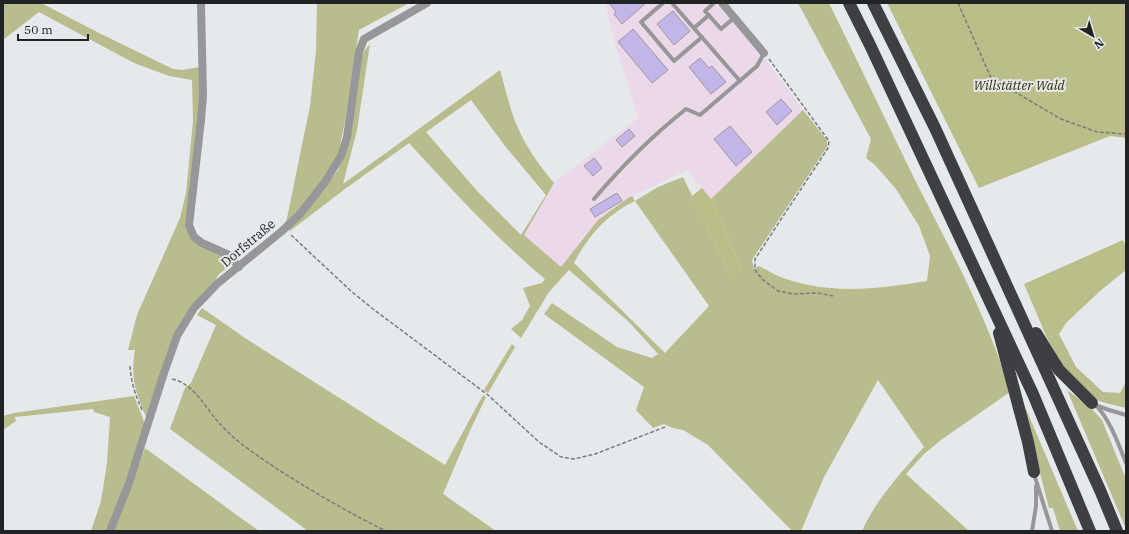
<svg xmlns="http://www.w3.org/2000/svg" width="1129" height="534" font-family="'IBM Plex Serif',serif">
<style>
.industrial{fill:#ebd8e8}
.green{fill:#b9bc8c;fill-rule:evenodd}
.forest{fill:#bbbe88}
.building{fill:#c3b5e8;stroke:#9b9a9e}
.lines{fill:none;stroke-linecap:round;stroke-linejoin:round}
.path{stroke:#7a7c7e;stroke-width:1.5;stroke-dasharray:4 2;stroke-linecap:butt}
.service{stroke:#979799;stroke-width:4}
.minor{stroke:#979799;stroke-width:8}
.motorway{stroke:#3e3f42;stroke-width:12}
.labels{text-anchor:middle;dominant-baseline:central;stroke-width:4;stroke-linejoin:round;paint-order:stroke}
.park-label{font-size:13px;font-style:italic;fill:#2e2e02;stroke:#e6e9ec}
.street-label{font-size:13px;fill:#212223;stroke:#e6e9ec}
</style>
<rect width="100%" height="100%" fill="#e6e9ec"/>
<!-- industrial -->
<polygon class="industrial" points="605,3 715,3 763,56 803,110 711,199 687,170 628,198 598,220 561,267 523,235 554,183 638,118 615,43"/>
<!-- green -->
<g class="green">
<path d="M3,3h38l60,31 72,35 9,1 18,-3 1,29 -10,139 35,22 4,4 1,4 -12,9 -5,9 -28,33 -39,103c-11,-26 -17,-40 -12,-69h-7l9,-35 43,-97 6,-25 7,-72 -1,-41 -23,-4 -35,-13 -95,-51 -36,28z"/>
<polygon points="317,3 409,3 359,30 345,121 338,155 322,180 297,212 286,223 310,106 316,51"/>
<path d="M798,3h31c29,59 57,118 86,177 35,69 73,137 95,212l-69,48 -17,14 -18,20 63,57h-107c13,-30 40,-60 62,-84l-46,-67 -54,97 -23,54h-9l-84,-86 -25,-15 -10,-2 -9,-4 -11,4 -17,-18 8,-23 -100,-73 8,-11 65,44 35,11 6,-4 -29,-32 -60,-52 -20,22 -28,46 -10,-9 11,-9 8,-14 -7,-18 19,-5 3,-4c-49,-41 -92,-88 -136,-136l-64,46 -55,42 -3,-2 36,-39 15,-20 9,-20 13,-88 4,-11 6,-7 -13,86 -14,54 157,-114c5,17 9,35 15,51 9,23 23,43 39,62l-30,52 37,32 37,-47 30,-22 4,-2 3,5 23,-14 25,-10 47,97 12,-4 -31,-71 92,-89 24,30v7l-75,113 2,9 5,-3c8,4 16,9 24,12 47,17 96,11 144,3l3,-25 -11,-30 -23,-37 -21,-24 -9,-7 5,-19zM471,100l34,46 41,49 -25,40 -43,-43 -52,-60zM635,201l74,105 -44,47 -91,-90c14,-27 33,-49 61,-62z"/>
<polygon points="202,308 248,340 445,465 483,395 486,397 468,435 443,494 496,531 308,531 170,429 185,388 191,383 216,325 197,315"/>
<polygon points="1059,334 1076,367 1103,392 1120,393 1126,382 1126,408 1102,402 1095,399 1067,373 1047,338"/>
<polygon points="512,344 515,347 488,393 484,390"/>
<polygon points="1067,390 1090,407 1102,420 1106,430 1126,479 1126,529"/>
<polygon points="134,396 145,424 138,447 107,531 91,531 101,501 107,463 110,417 94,412 93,409 15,417 16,421 3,430 3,416 14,413"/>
<polygon points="1026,409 1078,531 1060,531 1053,508 1049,508 1024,411"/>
<polygon points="145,448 245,521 259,531 113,531"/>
</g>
<!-- forest -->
<g class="forest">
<polygon points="887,3 1126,3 1126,138 1110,136 979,188"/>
<polygon points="702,188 711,199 742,270 735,277 730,274 692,196"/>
<polygon points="1123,240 1126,246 1126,270 1100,291 1066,323 1059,334 1047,338 1024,284"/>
</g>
<!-- building -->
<g class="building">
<polygon points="609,3 646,3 622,24 614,14 616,12"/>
<polygon points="673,11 690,31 674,45 657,24"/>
<polygon points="633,29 668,70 652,83 618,42"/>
<polygon points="700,58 709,68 712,66 726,82 711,94 689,67"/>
<polygon points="781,99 792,111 777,125 766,112"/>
<polygon points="730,126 752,152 736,166 714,139"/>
<polygon points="629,129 635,136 622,147 616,140"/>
<polygon points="594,158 602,168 593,176 584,166"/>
<polygon points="617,193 622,201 595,217 590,209"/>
</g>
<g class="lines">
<!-- path -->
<g class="path">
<polyline points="958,3 991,78 1061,119 1097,132 1126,134"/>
<polyline points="769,59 829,141 828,148 755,259 755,270 762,279 778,291 793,294 818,293 833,296"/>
<polyline points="291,235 351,291 373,309 488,395 539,442 561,457 574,459 595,454 665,427"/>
<path d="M130,366c1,17 6,31 13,46"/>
<path d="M172,379c23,5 33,29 48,45 16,18 37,31 57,45 35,22 72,44 109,62"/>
</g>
<!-- service -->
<g class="service">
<polyline points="663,3 641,22 674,61 702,37"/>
<polyline points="672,3 740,81"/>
<polyline points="714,3 705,11 721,29 734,18"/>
<polyline points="694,28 709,15"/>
<path d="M594,199c28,-33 58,-63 92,-90l14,6 57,-49 7,-13"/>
<path d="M1096,405c15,17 22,38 30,58"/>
<polyline points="1098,406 1109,410 1126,415"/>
<polyline points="1034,474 1052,531"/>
<polyline points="1032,531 1036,506 1036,486"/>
</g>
<!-- minor -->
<g class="minor">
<polyline points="201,3 203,96 201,120 189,225 194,237 202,243 229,255 239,267"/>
<polyline points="722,3 764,53"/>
<polyline points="110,531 129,483 163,376 177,336 194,308 217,284 282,231 300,214 325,182 341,156 347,137 359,52 364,39 427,3"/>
</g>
<!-- motorway -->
<g class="motorway">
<polyline points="849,3 870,45 1033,394 1090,531"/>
<polyline points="873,3 935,128 1100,490 1117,531"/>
<polyline points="999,333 1028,442 1034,472"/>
<polyline points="1036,333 1059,370 1092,403"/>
</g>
</g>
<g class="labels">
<!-- park labels -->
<g class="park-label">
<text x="1019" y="85">Willstätter Wald</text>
</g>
<!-- street labels -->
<g class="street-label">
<text transform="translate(248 243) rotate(-40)">Dorfstraße</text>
</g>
</g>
<!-- border -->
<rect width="1129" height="534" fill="none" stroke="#212223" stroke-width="8"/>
<!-- north arrow -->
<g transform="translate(1093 36) rotate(142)" stroke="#e6e9ec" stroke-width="3" paint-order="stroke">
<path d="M0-3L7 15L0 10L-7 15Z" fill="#212223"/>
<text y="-6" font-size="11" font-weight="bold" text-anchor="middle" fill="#212223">N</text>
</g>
<!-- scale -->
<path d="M18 34v6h70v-6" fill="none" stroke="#212223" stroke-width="2"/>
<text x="24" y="34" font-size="12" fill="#212223" stroke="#e6e9ec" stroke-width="3" paint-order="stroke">50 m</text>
</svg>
